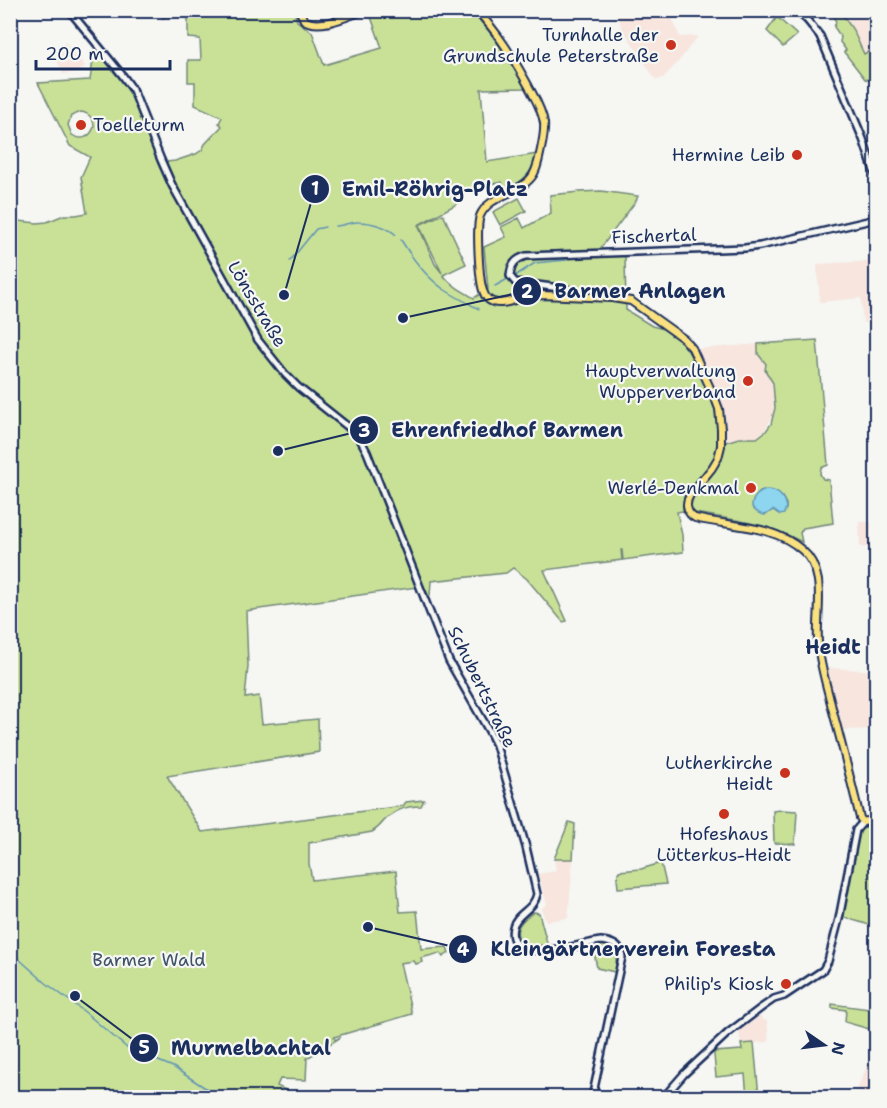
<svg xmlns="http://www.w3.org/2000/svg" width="887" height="1108" font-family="'Shantell Sans',sans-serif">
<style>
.built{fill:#f7e5de}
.green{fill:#c9e197;stroke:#72887a;stroke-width:1.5;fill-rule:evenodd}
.water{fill:#8ed5ef;stroke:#6093b5;stroke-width:1.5}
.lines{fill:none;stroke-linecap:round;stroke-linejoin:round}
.stream{stroke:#6093b5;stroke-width:1.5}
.minor-casing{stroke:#1b2f5e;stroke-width:10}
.major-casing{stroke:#1b2f5e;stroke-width:10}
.minor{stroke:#f6f6f2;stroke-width:5}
.major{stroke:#fae180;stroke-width:6}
.poi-dot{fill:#c8321e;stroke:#f6f6f2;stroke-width:2}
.labels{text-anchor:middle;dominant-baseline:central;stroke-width:4.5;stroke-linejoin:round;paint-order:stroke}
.poi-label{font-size:18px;fill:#1b2f5e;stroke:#f6f6f2;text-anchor:end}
.street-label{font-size:18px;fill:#1b2f5e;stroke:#f6f6f2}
.park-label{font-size:18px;fill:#3e5369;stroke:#f6f6f2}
.neighbourhood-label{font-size:20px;font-weight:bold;fill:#1b2f5e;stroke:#f6f6f2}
.leader{fill:none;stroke:#1b2f5e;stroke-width:2}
.callout-dot{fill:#1b2f5e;stroke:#f6f6f2;stroke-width:2}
.mark-label{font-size:18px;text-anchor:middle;font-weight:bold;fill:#fff}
.callout-label{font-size:20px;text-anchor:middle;font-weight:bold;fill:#1b2f5e;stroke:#f6f6f2;stroke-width:4.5;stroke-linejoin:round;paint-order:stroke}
</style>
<rect width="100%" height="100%" fill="#f6f6f2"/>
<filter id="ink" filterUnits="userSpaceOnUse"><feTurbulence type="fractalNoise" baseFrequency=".0167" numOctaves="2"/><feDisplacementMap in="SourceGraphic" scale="12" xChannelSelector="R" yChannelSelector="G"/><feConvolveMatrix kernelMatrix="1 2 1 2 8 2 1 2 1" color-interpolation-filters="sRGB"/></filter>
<g filter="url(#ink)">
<!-- built -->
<g class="built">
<polygon points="617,11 669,11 680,37 698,36 678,62 663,78 656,80 621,26"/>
<polygon points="840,11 876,11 876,48 864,54 853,30"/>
<polygon points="65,42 85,66 79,72 62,74 63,71 52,54"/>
<polygon points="876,261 876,322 863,323 861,298 820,302 817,264"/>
<polygon points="759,344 767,365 772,384 774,399 773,415 765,430 757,437 738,438 727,441 725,414 720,397 698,349"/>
<polygon points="859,522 876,522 876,547 860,547"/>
<polygon points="829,668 876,671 876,729 842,730 827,670"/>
<polygon points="554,859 573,859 568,918 546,921 541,909 547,904 538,874 556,871"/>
<polygon points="760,1016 763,1020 767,1021 769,1042 741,1044 739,1031"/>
<polygon points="869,1062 876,1065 876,1097 860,1097 863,1091 857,1089"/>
</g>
<!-- green -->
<g class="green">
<path d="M162,11h132l3,10 15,11 12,33 58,-17 -12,-34 10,-3h91c23,23 38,49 55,77l-45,1 6,73 51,-8c-8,22 -13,26 -33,36l-3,-8 -15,3 -26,8 3,7 -46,25 17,39 7,9 -23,-48 24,-11 23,50 -23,11c8,10 19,16 31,23l14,-9 -4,-42 22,-10 -5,-10 18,-9 5,10 27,-15 -1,-18 30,-3 21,-1 37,5 -2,5 -42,56 31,-1 1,54 26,16 12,3 16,11 8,11 18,31 10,24 3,14v24l20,-6h18l9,-7 5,-7 4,-16 -2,-25 -8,-13 1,-6 -8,-10v-10l59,-4 11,125 -7,3 -1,6 3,5 6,1 4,43 -30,5 -3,5 2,9c-36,-20 -79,-24 -120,-31l-5,1 5,23 1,17 -60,8 -1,-10h-1l1,10 -78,10 23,51 -4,1 -36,-43 -14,-11 -7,5 -75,8 -1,14 -1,2 -5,-11 -178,25 2,55 -3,32 14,-2 3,28 56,-5 1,33 -152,24 35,56 201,-26 3,-4 18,-2 -3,6c-15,0 -26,4 -37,15 -4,5 -7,8 -12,11l-63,11v21l3,16 84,-9 4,41 17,-1 4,38 26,-2 2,6 -6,4 -3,-4 -19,5 1,4 -6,2 -2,-3 -14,2 12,51 -78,23 1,3 6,-3 -34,21 -1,22 -26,-1 -3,7 19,9 9,2h-294l-1,-877 27,3 10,-1 17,-7h12l11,-2 -6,-36 9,-20 -20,-11 -32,-63 52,-3 5,-32 2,1 30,36 6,10 23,62 11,5 8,-1 21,-7 6,-4 3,-6 17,-18 -3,-3 3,-6 -27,-12v-23h-7v-22h13l-1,-21 -12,-1v-23l-26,3zM81,112c8,1 13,7 13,15 -4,11 -13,14 -22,8l-4,-10 3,-9zM761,491l21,6 4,7v5l-15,1 -4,4 -14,-13z"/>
<polygon points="831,11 840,11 853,30 864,54 876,48 876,87 869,80 865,79 844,52 846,50 840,42 841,37 834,27 836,22"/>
<polygon points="777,17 797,35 783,47 767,31"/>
<polygon points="519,198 526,211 500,225 493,212"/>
<polygon points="781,810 797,811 795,844 774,843 773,811"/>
<polygon points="569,822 575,824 573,859 554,859"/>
<polygon points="868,826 876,828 876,927 843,917 859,834 861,829"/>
<polygon points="661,863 666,884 618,888 617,878 619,871 641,869"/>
<path d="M534,912l5,1 8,30 -1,2c-32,4 -39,-17 -12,-33z"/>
<path d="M604,945c15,4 13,15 11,27l-18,-4 -4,-21z"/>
<polygon points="876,983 876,1031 845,1022 846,1010 832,1008 832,1004 869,1009"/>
<polygon points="754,1043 759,1097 747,1097 745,1074 716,1077 714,1055 714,1052 742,1050 741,1044"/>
</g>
<!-- water -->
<path class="water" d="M766,490c11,0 18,6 20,17l-2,7 -4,1 -7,-5c-2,1 -4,3 -6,4 -5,3 -12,-3 -15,-7 0,-9 6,-15 14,-17z"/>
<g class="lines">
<!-- stream -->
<g class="stream">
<path d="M335,226c8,0 16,-5 24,-4 12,0 29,5 37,13"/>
<path d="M401,240c11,18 26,38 44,50 11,7 23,13 34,19"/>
<polyline points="290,261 316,229 325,227"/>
<polyline points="515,276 535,263 567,260"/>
<polyline points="495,286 506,280"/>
<polyline points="10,951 46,983 86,1013 127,1048 173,1067 221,1098"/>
</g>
<defs>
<g id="minor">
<path d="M69,10l54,66 10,14 28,70 11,25 86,155 27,34 13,13 49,39 12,11 8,15 82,209 40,70 7,14 30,102 11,47c-3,16 -21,19 -24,33 -9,41 71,16 88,14 11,1 20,5 21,16l-30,141"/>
<polyline points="796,10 807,20 820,36 863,139 876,177"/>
<path d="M570,296v-5l-3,-2 -52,-7 -5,-6c1,-11 5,-17 16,-20l219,-8 15,-2 116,-27"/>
<polyline points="663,1098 684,1074 728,1033 761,1008 774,999 784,996 823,970 828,961 839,919 856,830 863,822"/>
</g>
<g id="major">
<path d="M299,10l5,10c16,10 44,-4 61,-10"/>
<path d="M476,10c23,23 37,48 52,75 6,12 14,24 16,38 1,10 -2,21 -4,31 -2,9 -4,19 -10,25 -14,16 -41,16 -50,37 -4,10 -1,68 4,77 1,4 5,8 9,9 10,4 25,-4 35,-6 5,0 10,0 14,-1l70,3 19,3 53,38 8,9 24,53 3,8 2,20v17l-3,12 -6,10 -22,27c-5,8 -4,18 5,23 36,9 78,6 107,32 26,22 14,61 16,91 1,22 9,45 14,67 10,37 19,73 28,110l3,4 4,-1 9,3"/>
</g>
</defs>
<!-- minor casing -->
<use href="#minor" class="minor-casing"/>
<!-- major casing -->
<use href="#major" class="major-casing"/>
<!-- minor -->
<use href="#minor" class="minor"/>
<!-- major -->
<use href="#major" class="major"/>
</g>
</g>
<!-- markers -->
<g class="poi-dot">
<circle cx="671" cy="45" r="6"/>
<circle cx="81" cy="125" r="6"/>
<circle cx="797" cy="155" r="6"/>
<circle cx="748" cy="381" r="6"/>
<circle cx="751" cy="488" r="6"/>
<circle cx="785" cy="773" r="6"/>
<circle cx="724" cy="814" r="6"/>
<circle cx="786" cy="984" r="6"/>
</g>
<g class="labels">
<!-- poi labels -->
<g class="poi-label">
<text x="659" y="35">Turnhalle der<tspan x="659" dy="21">Grundschule Peterstraße</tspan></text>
<text x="93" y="125" text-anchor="start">Toelleturm</text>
<text x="785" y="155">Hermine Leib</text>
<text x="736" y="371">Hauptverwaltung<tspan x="736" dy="21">Wupperverband</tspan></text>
<text x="739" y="488">Werlé-Denkmal</text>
<text x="773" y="763">Lutherkirche<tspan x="773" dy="21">Heidt</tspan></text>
<text x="724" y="834" text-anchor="middle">Hofeshaus<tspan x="724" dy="21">Lütterkus-Heidt</tspan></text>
<text x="774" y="984">Philip's Kiosk</text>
</g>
<!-- street labels -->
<g class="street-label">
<text transform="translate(654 236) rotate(-2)">Fischertal</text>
<text transform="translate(257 304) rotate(59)">Lönsstraße</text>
<text transform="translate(482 687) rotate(64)">Schubertstraße</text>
</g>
<!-- park labels -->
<g class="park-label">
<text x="149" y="960">Barmer Wald</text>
</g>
<!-- neighbourhood labels -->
<g class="neighbourhood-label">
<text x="833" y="647">Heidt</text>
</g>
</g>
<!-- callouts -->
<path class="leader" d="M284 295L315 189M403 318L527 291M278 451L364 430M368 927L463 949M75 996L144 1048"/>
<g class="callout-dot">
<circle cx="284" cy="295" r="6"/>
<circle cx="403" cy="318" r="6"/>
<circle cx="278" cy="451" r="6"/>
<circle cx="368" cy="927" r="6"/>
<circle cx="75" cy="996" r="6"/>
<circle cx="315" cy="189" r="15"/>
<circle cx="527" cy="291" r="15"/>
<circle cx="364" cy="430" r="15"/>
<circle cx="463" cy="949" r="15"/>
<circle cx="144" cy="1048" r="15"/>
</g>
<g class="mark-label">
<text x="315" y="195">1</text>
<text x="527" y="298">2</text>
<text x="364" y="437">3</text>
<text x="463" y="956">4</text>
<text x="144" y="1054">5</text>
</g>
<g class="callout-label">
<text x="435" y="196">Emil-Röhrig-Platz</text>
<text x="640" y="298">Barmer Anlagen</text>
<text x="507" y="437">Ehrenfriedhof Barmen</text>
<text x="633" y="956">Kleingärtnerverein Foresta</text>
<text x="251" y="1055">Murmelbachtal</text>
</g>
<!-- margin -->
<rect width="887" height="1108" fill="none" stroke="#f6f6f2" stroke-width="36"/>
<rect x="18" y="18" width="851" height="1072" fill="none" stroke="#1b2f5e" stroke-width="2" filter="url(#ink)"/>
<!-- north arrow -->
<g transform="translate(824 1045) rotate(104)" stroke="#f6f6f2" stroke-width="4.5" paint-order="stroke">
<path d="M0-4.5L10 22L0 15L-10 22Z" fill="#1b2f5e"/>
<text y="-9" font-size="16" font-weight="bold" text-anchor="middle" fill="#1b2f5e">N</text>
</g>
<!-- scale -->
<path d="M36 60v9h134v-9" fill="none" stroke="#1b2f5e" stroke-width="3"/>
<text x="45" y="60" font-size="18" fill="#1b2f5e" stroke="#f6f6f2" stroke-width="4.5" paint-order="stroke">200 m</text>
</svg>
